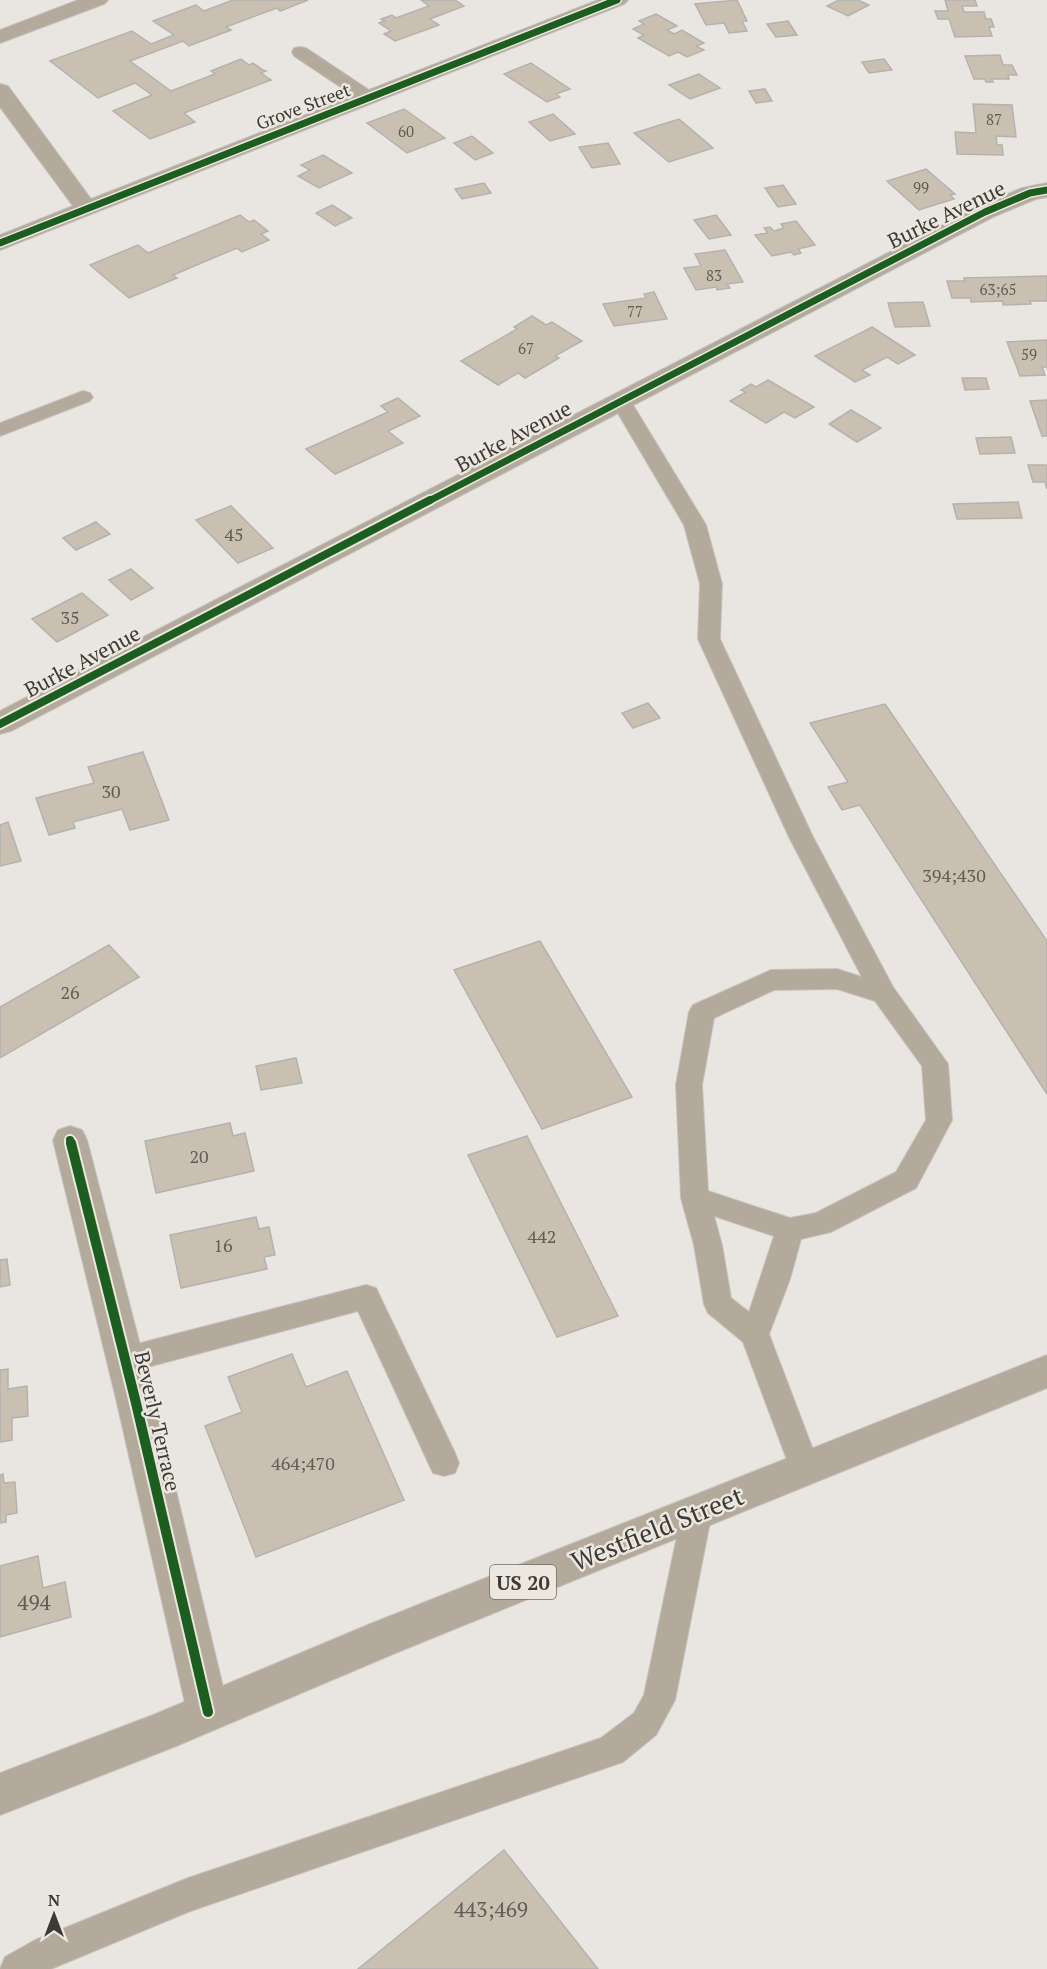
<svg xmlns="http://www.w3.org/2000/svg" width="1047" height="1969" font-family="'PT Serif',serif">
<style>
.building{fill:#cac0b1;stroke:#b4b2af;stroke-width:1.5}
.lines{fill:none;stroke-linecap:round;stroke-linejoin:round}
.lane-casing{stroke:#c6c4c1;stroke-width:2}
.street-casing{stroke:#c6c4c1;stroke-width:2}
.primary-casing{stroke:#c6c4c1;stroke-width:2}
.lane{fill:#b3aa9b;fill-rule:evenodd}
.street{fill:#b3aa9b;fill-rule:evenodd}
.primary{fill:#b4aa9c;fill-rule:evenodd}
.cycleway-far2-casing{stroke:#ece7df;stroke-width:10}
.cycleway-far1-casing{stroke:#ece7df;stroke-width:12}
.cycleway-casing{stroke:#ece7df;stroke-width:14}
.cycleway-far2{stroke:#1b5e20;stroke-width:7}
.cycleway-far1{stroke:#1b5e20;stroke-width:8}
.cycleway{stroke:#1b5e20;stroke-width:10}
.labels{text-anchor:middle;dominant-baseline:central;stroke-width:5;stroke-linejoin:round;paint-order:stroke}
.far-number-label{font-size:15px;fill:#605c56}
.far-street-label{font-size:18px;fill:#3c3a37;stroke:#ece7df}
.number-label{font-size:18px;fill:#605c56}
.shield{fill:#ece7df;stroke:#716e69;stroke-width:1.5}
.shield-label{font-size:20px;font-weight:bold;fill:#3c3a37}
.street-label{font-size:21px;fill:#3c3a37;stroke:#ece7df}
.near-number-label{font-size:21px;fill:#605c56}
.near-street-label{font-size:26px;fill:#3c3a37;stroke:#ece7df}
</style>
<rect width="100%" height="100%" fill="#e9e6e2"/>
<!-- building -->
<g class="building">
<polygon points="233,0 308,0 280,11 277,8 226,27 231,30 189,46 183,41 130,61 171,91 215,74 211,71 241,59 249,65 253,63 263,70 266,71 261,73 271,80 184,113 195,122 150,139 113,111 152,95 135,83 98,98 50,61 132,31 151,44 174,35 153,21 196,5 204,11"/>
<polygon points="421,0 455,0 464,6 430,19 439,25 395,41 384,34 391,31 379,23 385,21 381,19 392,15 396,18 429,6"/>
<polygon points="737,0 747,21 742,21 747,31 729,33 724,23 706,25 695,4"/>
<polygon points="839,0 858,0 869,5 848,16 827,6"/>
<polygon points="945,0 975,0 977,6 962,6 964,12 984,12 986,19 991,19 994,27 989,27 992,36 955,37 949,19 938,19 935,11 948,11"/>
<polygon points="656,14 677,26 667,30 674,34 682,30 704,43 696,46 704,50 687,57 678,52 669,56 638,38 644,35 633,29 644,24 639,21"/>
<polygon points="788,21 797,35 776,37 767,24"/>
<polygon points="1000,55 1003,65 1012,65 1017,75 1008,75 1009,79 992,79 993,82 986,82 985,79 974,79 965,56"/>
<polygon points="884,59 892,70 869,73 862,62"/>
<polygon points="531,63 570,89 556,94 560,97 547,102 504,74"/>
<polygon points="699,74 720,88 690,99 669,85"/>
<polygon points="765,89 772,101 756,103 749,91"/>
<polygon points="973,104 1012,105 1016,137 996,136 997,145 1002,145 1003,155 957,154 955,132 976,133"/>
<polygon points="404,109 445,138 407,153 367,123"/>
<polygon points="553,114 575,134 550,141 529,122"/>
<polygon points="679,119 713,148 669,162 634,133"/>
<polygon points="472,136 493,153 475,160 454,143"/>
<polygon points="608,143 620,164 592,168 579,147"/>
<polygon points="323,155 352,173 319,188 298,176 310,170 301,165"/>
<polygon points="926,169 955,194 950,195 954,199 919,210 887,181"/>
<polygon points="484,183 491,193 462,199 455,189"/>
<polygon points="783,185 796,204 778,207 765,188"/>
<polygon points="332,205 352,218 335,226 316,213"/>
<polygon points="240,215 249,222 254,220 268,231 261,234 269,240 242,252 237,248 173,275 177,278 129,298 90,265 138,245 148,253"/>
<polygon points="716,215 731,235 709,239 694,220"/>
<polygon points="796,221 815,245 798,249 801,253 794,255 791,252 772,256 755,235 768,233 764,228 770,227 774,231 784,228 781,224"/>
<polygon points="725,250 743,282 727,284 730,288 717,290 716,287 696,290 684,268 701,266 695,254"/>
<polygon points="1047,276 1047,301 1030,301 1031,304 1003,305 1003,301 971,302 971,298 952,298 947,281 965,281 964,278"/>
<polygon points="654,292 667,319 614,326 603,304 646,298 644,294"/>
<polygon points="923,302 930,326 895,327 888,303"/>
<polygon points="532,316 546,325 552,322 582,341 555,356 559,358 525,378 518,373 498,385 461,361 517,329 514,327"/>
<polygon points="872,327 915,355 898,364 887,357 862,370 870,375 855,382 815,356"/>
<polygon points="1047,340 1047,367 1042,367 1045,375 1020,376 1007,342"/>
<polygon points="962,378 986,378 989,389 965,390"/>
<polygon points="768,380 814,407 795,418 784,412 766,423 730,401 746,392 741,390 751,384 756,387"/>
<polygon points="398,398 420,416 388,431 403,443 335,474 306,449 388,412 381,406"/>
<polygon points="1047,400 1047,436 1042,436 1030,401"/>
<polygon points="851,410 881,428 857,442 829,424"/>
<polygon points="1011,437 1015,453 980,454 976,438"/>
<polygon points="1028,465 1047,465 1047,489 1045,482 1033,482"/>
<polygon points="1018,502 1022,518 957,519 953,504"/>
<polygon points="231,506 273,548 238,563 196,520"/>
<polygon points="96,522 110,534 76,550 63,538"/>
<polygon points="131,569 153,588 131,600 109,580"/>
<polygon points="82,593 108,615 57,642 32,619"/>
<polygon points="648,703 660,718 633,728 622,713"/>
<polygon points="885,704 1047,941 1047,1094 860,805 842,810 828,787 848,782 810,723"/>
<polygon points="143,752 169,820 130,830 122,809 73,822 75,828 49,835 36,798 94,783 88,767"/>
<polygon points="8,822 21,861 0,866 0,825"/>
<polygon points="540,941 632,1097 542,1129 454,970"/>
<polygon points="109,945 139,977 0,1058 0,1007"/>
<polygon points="296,1058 302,1083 261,1090 256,1066"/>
<polygon points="230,1123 233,1136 245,1133 254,1171 156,1193 145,1141"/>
<polygon points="527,1136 618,1316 557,1337 468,1155"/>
<polygon points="256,1217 259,1229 269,1227 275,1255 264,1257 267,1269 181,1288 170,1235"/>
<polygon points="7,1259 10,1285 0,1287 0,1260"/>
<polygon points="292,1354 306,1387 347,1371 404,1500 256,1557 205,1426 242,1412 228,1377"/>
<polygon points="8,1369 8,1389 27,1386 28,1416 12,1418 12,1440 0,1442 0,1370"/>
<polygon points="3,1474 4,1483 15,1482 17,1513 6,1515 6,1522 0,1523 0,1475"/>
<polygon points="38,1556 43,1588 65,1582 71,1617 0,1637 0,1566"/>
<polygon points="504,1850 598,1969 358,1969"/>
</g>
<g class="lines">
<defs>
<g id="lane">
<polygon points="300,47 306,48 375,94 378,98 375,102 363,102 294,56 292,52 294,48"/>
<polygon points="83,391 90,393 93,397 90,401 0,436 0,423"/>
<path d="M620,394l7,2 3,4 76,125 16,59 -2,55 93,198 80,150 55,77 4,56 -36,68 -85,44 -30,7 -11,40 -21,55 51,134 -4,10 -11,3 -11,-3 -4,-10 -47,-126 -35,-29 -4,-9 -10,-59 -13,-47 -5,-113 13,-73 4,-7 78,-35 66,-1 25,8 -73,-140 -91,-198 2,-55 -16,-59 -74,-125 3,-4zM837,989l38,12 47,65 4,54 -30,52 -80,41 -26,5 -82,-27 -6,-106 12,-67 60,-28zM714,1216l60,20 -25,76 -18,-14 -9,-53z"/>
<polygon points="366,1285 376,1288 455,1453 459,1463 455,1473 444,1476 433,1473 358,1311 125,1373 115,1369 111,1360 115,1351 125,1347"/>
<polygon points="697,1498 708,1502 712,1512 675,1700 656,1735 623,1762 188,1912 51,1969 0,1969 5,1957 35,1940 188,1878 601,1738 634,1713 644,1695 682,1512 686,1502"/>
</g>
<g id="street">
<polygon points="78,0 108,0 104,4 0,43 0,30"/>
<polygon points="598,0 628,0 624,4 0,250 0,235 73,206 0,107 0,84 8,86 91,199"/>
<polygon points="1047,183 1047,197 1036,199 993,217 11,731 0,734 0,711 977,207 1022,188"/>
<polygon points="70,1126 82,1130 87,1140 155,1403 229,1712 223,1726 208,1732 193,1726 187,1712 117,1403 53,1140 58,1130"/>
</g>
<polygon id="primary" points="1047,1355 1047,1388 398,1652 174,1747 0,1815 0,1773 153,1715 370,1624"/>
</defs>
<!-- lane casing -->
<use href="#lane" class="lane-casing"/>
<!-- street casing -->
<use href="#street" class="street-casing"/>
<!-- primary casing -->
<use href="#primary" class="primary-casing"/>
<!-- lane -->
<use href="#lane" class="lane"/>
<!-- street -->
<use href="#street" class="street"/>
<!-- primary -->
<use href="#primary" class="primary"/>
<defs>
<g id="cycleway-far2">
<polyline points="0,243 617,0"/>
<polyline points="427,502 985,212 1030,193 1047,190"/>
</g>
<g id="cycleway-far1">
<polyline points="0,724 430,500"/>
<polyline points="70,1140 71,1145"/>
</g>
<polyline id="cycleway" points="71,1143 136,1403 208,1712"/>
</defs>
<!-- cycleway-far2 casing -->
<use href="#cycleway-far2" class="cycleway-far2-casing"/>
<!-- cycleway-far1 casing -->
<use href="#cycleway-far1" class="cycleway-far1-casing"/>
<!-- cycleway casing -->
<use href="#cycleway" class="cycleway-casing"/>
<!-- cycleway-far2 -->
<use href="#cycleway-far2" class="cycleway-far2"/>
<!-- cycleway-far1 -->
<use href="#cycleway-far1" class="cycleway-far1"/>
<!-- cycleway -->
<use href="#cycleway" class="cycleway"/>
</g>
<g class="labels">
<!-- far-number labels -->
<g class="far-number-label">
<text x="994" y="119">87</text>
<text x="406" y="131">60</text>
<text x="921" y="187">99</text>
<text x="714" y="275">83</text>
<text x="998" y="289">63;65</text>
<text x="635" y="311">77</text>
<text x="526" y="348">67</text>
<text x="1029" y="354">59</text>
</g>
<!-- far-street labels -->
<g class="far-street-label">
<text transform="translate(303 106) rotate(-21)">Grove Street</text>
</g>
<!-- number labels -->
<g class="number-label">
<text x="234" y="534">45</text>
<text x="70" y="617">35</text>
<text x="111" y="791">30</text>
<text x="954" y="875">394;430</text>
<text x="70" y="992">26</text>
<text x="199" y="1156">20</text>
<text x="542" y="1236">442</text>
<text x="223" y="1245">16</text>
<text x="303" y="1463">464;470</text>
</g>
<!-- shield labels -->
<rect class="shield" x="490" y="1565" width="66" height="34" rx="4.5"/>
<g class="shield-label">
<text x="523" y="1582">US 20</text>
</g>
<!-- street labels -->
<g class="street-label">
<text transform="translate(946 214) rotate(-26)">Burke Avenue</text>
<text transform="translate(513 436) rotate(-28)">Burke Avenue</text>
<text transform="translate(82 661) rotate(-28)">Burke Avenue</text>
<text transform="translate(158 1421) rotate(77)">Beverly Terrace</text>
</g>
<!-- near-number labels -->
<g class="near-number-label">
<text x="34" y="1602">494</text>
<text x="491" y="1909">443;469</text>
</g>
<!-- near-street labels -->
<g class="near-street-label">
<text transform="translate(657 1528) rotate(-22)">Westfield Street</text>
</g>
</g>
<!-- north arrow -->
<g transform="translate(54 1915)" stroke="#ece7df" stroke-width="4.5" paint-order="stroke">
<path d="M0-4.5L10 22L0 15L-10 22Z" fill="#3c3a37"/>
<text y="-9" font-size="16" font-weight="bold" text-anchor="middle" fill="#3c3a37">N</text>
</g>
</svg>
